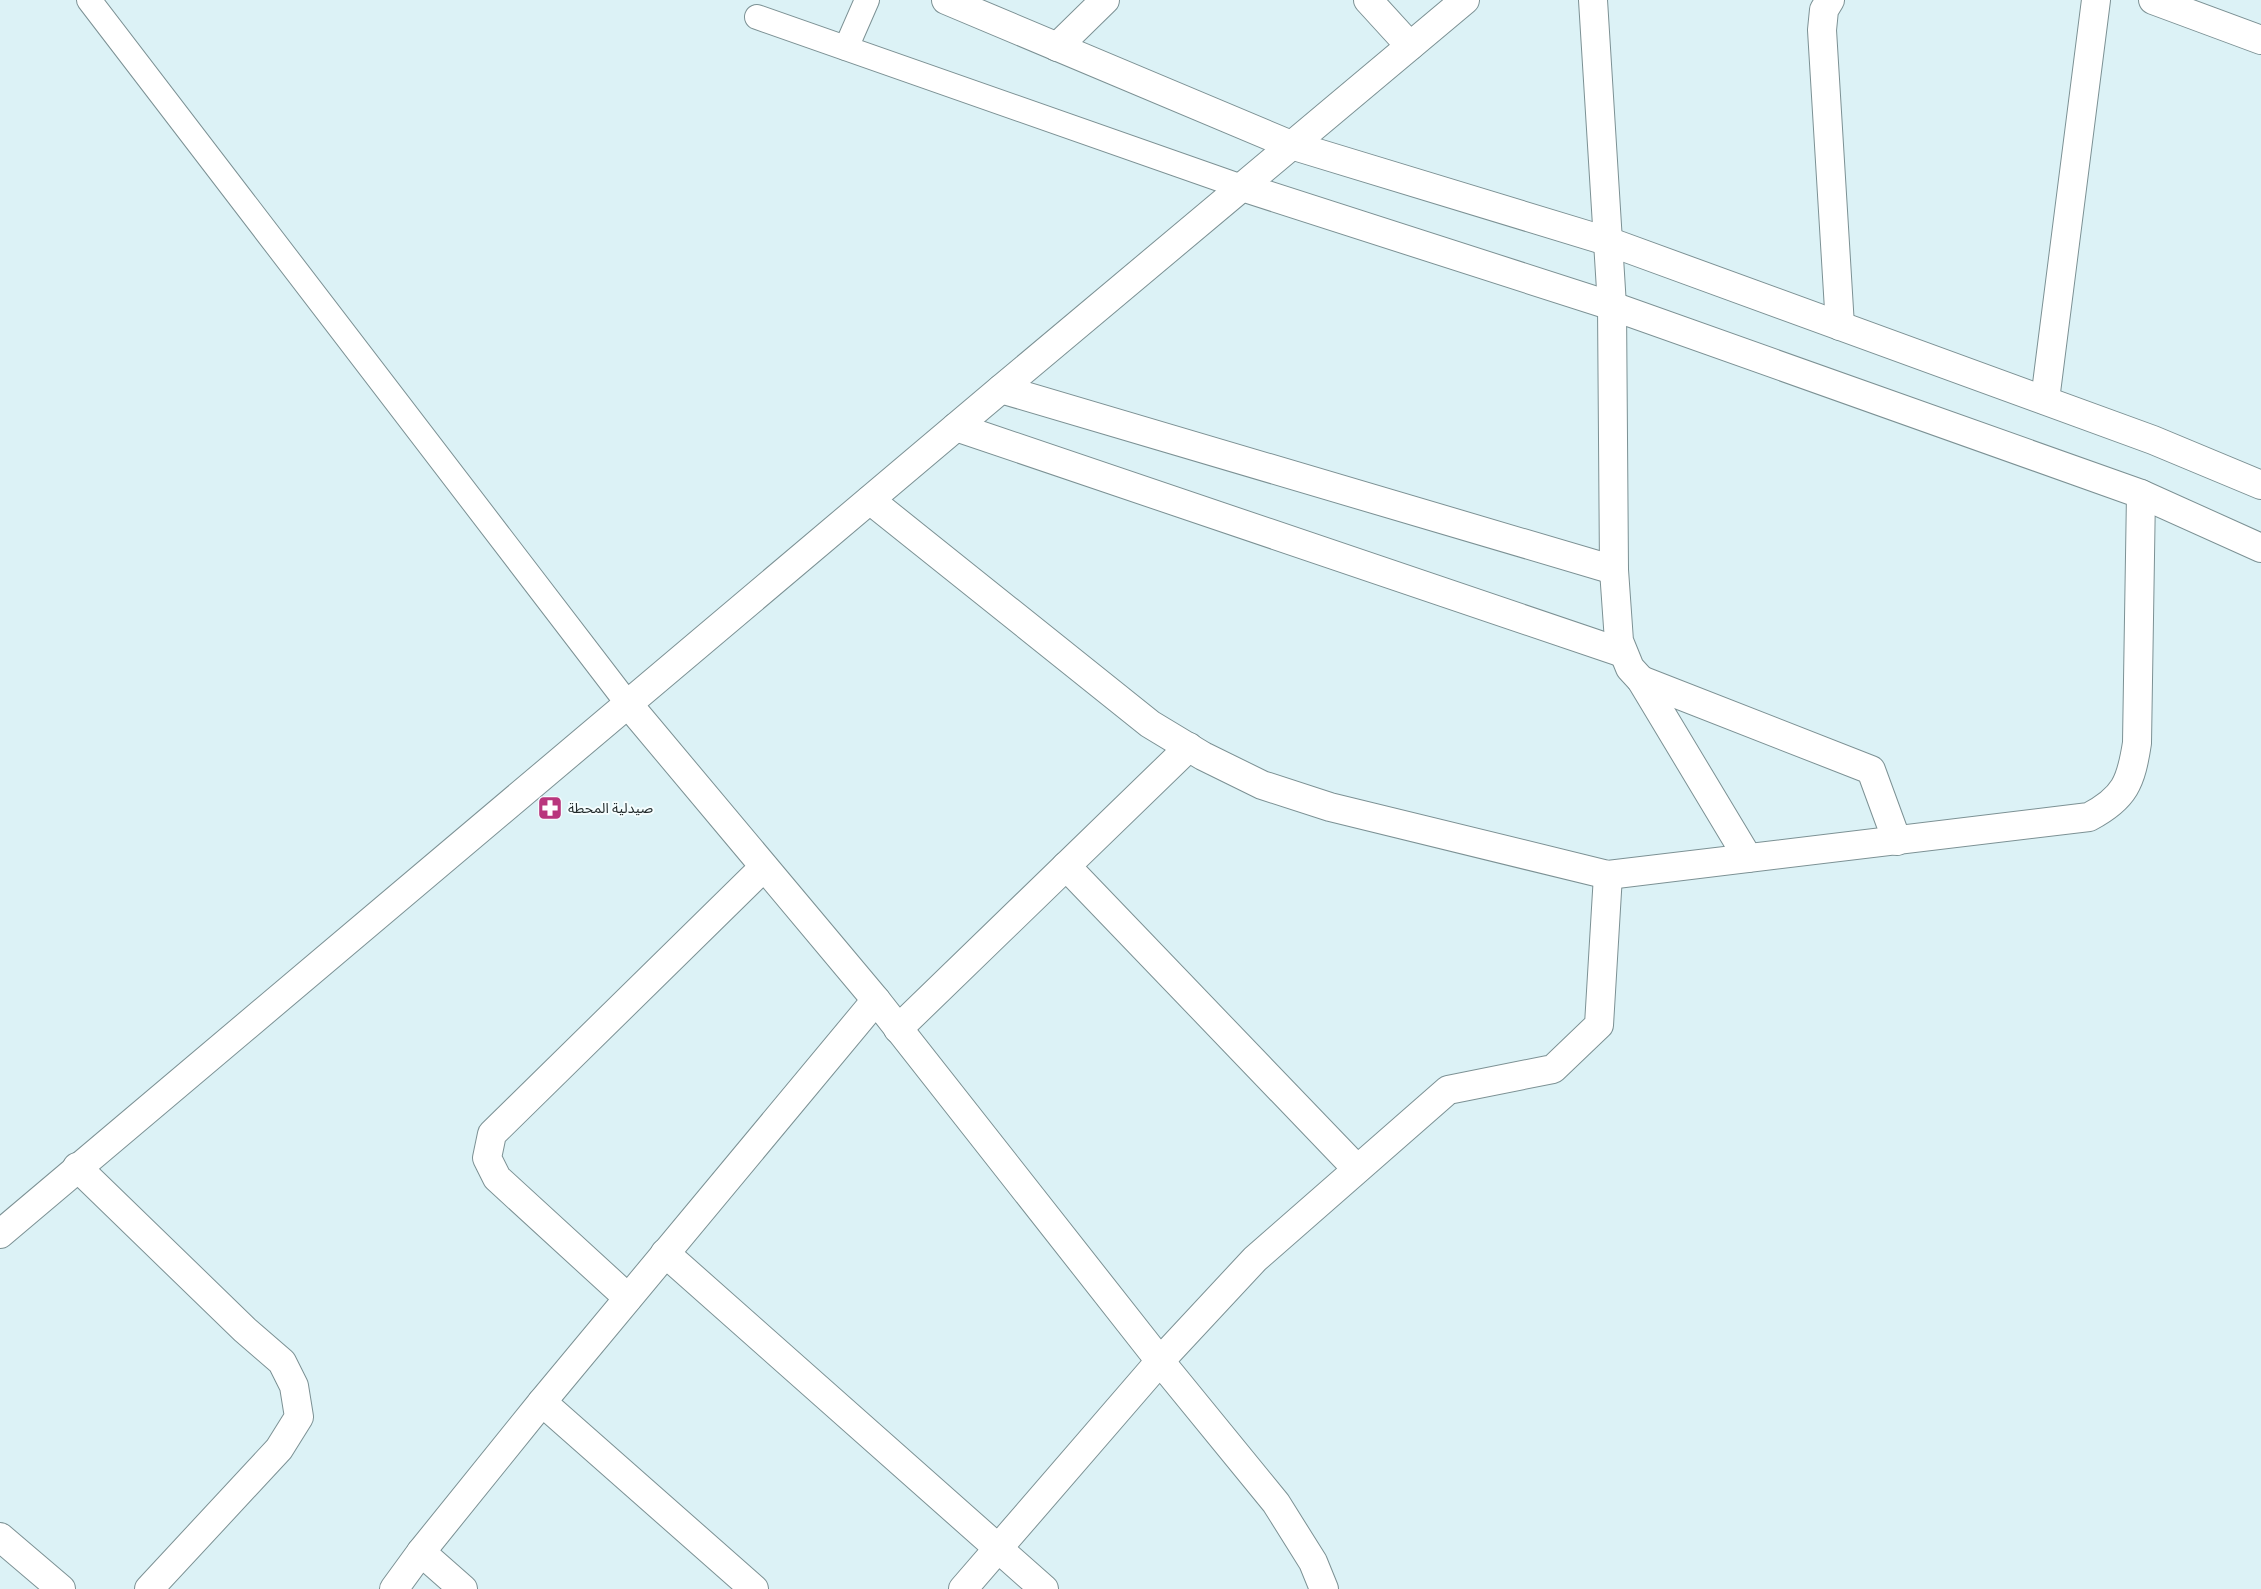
<svg xmlns="http://www.w3.org/2000/svg" width="2261" height="1589" font-family="Merriweather,'Noto Sans Arabic',serif">
<style>
.lines{fill:none;stroke-linecap:round;stroke-linejoin:round}
.lane-casing{stroke:#7c9194;stroke-width:26}
.street-casing{stroke:#7c9194;stroke-width:30}
.lane{stroke:#fff;stroke-width:24}
.street{stroke:#fff;stroke-width:28}
.labels{text-anchor:middle;dominant-baseline:central;stroke-width:4;stroke-linejoin:round;paint-order:stroke}
.poi-label{font-size:14px;fill:#222b2c;stroke:#f4fdfe;text-anchor:start}
</style>
<rect width="100%" height="100%" fill="#dcf2f6"/>
<g class="lines">
<defs>
<g id="lane">
<polyline points="89,0 628,704"/>
<polyline points="757,17 1242,187"/>
<polyline points="846,48 867,0"/>
</g>
<g id="street">
<polyline points="946,0 1291,145 1610,242 2153,440 2261,485"/>
<polyline points="1368,0 1410,46"/>
<polyline points="1593,0 1612,306 1614,570 1619,641 1630,668 1641,680 1748,858"/>
<polyline points="1830,0 1824,10 1822,30 1840,326"/>
<polyline points="2153,0 2261,40"/>
<polyline points="1057,47 1105,0"/>
<polyline points="1001,389 1614,570"/>
<polyline points="2045,400 2096,0"/>
<polyline points="956,427 1623,653"/>
<polyline points="2141,494 2261,548"/>
<path d="M870,500l280,224 53,32 59,29 68,22 278,68 481,-58c36,-19 42,-35 48,-74l4,-249 -529,-188 -370,-119"/>
<polyline points="1641,680 1871,770 1897,841"/>
<polyline points="628,704 876,1000 1160,1361 1276,1503 1313,1562 1324,1589"/>
<polyline points="1066,866 1357,1169"/>
<polyline points="898,1029 1189,747"/>
<polyline points="77,1167 245,1330 282,1362 294,1386 299,1417 279,1449 149,1589"/>
<polyline points="0,1234 1001,389 1465,0"/>
<polyline points="665,1253 1044,1589"/>
<polyline points="628,1298 497,1178 487,1158 492,1134 764,867"/>
<polyline points="542,1402 754,1589"/>
<polyline points="0,1537 61,1589"/>
<polyline points="421,1552 463,1589"/>
<polyline points="394,1589 421,1552 542,1402 876,1000"/>
<polyline points="963,1589 1160,1361 1255,1259 1448,1090 1553,1069 1599,1025 1608,875"/>
</g>
</defs>
<!-- lane casing -->
<use href="#lane" class="lane-casing"/>
<!-- street casing -->
<use href="#street" class="street-casing"/>
<!-- lane -->
<use href="#lane" class="lane"/>
<!-- street -->
<use href="#street" class="street"/>
</g>
<!-- icons -->
<defs>
<symbol id="pharmacy-square" viewBox="-11 -11 22 22"><rect x="-9" y="-9" width="18" height="18" rx="4" fill="#b9367d" stroke="#f4fdfe"/><path d="M-2-6h4v4h4v4h-4v4h-4v-4h-4v-4h4Z" fill="#fff"/></symbol>
</defs>
<g fill-rule="evenodd">
<use href="#pharmacy-square" x="536" y="794" width="28" height="28"/>
</g>
<g class="labels">
<!-- poi labels -->
<g class="poi-label">
<text x="568" y="808">صيدلية المحطة</text>
</g>
</g>
</svg>
